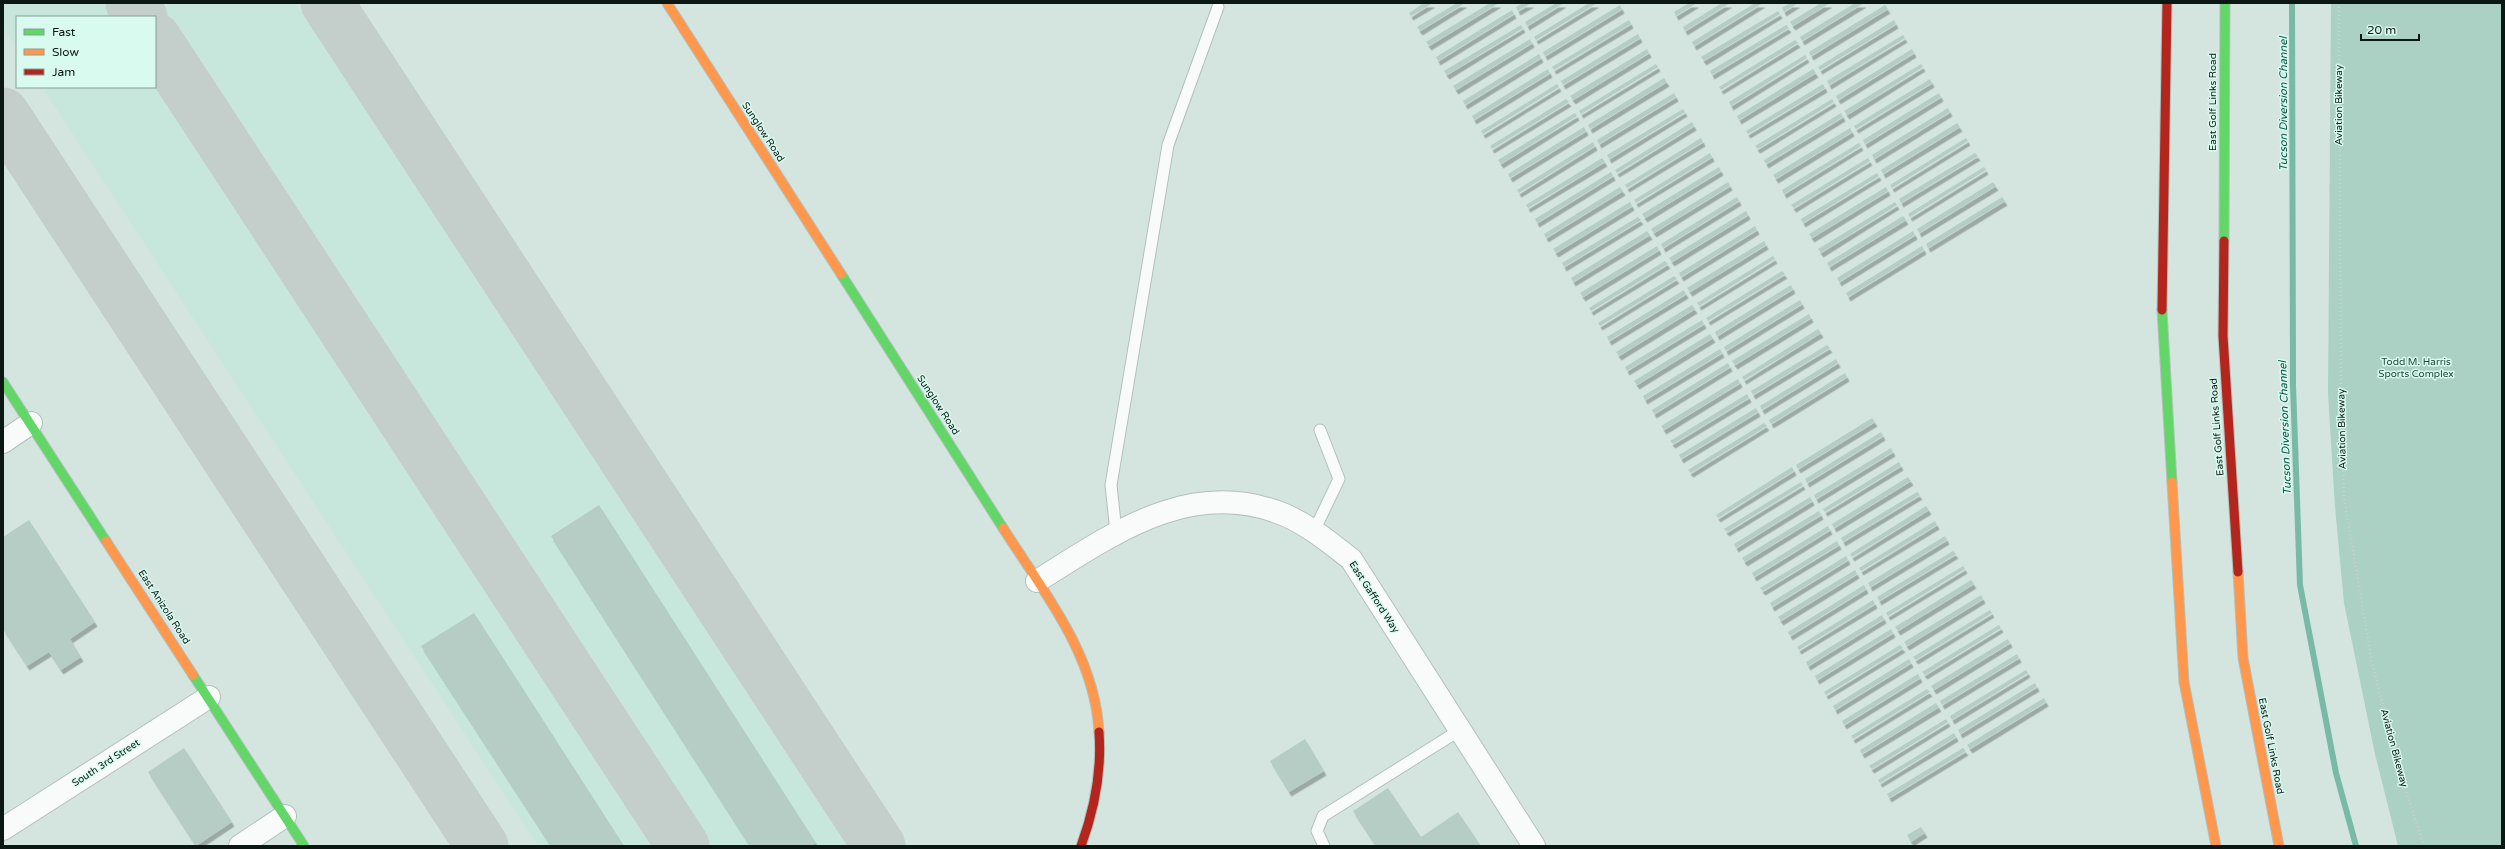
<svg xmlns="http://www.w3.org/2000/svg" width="2505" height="849" font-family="'Varela Round',sans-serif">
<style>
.built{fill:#c8e7dc}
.green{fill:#aad1c4}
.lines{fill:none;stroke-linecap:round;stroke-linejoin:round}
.stream{stroke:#78baa6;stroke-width:6}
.taxiway{stroke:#c4cfcb;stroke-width:53}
.building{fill:#b5cdc5;filter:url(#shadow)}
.lane-casing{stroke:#b2c0bb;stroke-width:13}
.street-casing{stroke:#b2c0bb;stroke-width:24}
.fast-casing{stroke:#b2c0bb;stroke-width:11}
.slow-casing{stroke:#b2c0bb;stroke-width:11}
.jam-casing{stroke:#b2c0bb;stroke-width:11}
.path{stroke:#ccd1d0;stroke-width:2.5;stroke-dasharray:1 3;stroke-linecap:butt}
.lane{stroke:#f9fbfa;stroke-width:11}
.street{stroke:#f9fbfa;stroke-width:22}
.fast{stroke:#63d668;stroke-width:9}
.slow{stroke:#ff974d;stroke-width:9}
.jam{stroke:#b3261e;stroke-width:9}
.labels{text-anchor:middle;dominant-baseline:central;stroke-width:3;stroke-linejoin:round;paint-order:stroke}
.street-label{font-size:10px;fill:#0b1713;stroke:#d9fbef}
.park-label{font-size:10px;fill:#1d4439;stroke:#d9fbef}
.water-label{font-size:11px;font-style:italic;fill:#075342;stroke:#d9fbef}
</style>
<defs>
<filter id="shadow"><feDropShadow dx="2.5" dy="4.5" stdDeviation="0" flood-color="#0004"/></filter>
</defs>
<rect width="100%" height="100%" fill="#d4e5df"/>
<!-- built -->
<polygon class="built" points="3,3 296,3 852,846 538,846 42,87 155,87 155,17 17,17 17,49 3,28"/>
<!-- green -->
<polygon class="green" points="2331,3 2502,3 2502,846 2398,846 2375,754 2344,603 2335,507 2328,393"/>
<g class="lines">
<!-- stream -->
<polyline class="stream" points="2292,3 2293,385 2300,585 2336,773 2356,846"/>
<!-- taxiway -->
<g class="taxiway">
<polyline points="132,3 141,17"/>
<polyline points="327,3 879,846"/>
<polyline points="155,39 683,846"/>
<polyline points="3,114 482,846"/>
</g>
</g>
<!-- building -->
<g class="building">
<polygon points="1424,3 1433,3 1411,16 1409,13"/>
<polygon points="1457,3 1465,3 1420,31 1417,27"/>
<polygon points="1490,3 1499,3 1429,46 1426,42"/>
<polygon points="1523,3 1532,3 1518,11 1516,7"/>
<polygon points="1556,3 1564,3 1527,26 1525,22"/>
<polygon points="1589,3 1597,3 1536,40 1534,37"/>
<polygon points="1689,3 1697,3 1676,16 1674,12"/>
<polygon points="1722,3 1730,3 1685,31 1683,27"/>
<polygon points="1755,3 1763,3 1694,46 1692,42"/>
<polygon points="1790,3 1798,3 1784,12 1782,8"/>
<polygon points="1821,3 1830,3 1793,26 1790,22"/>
<polygon points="1855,3 1864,3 1802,41 1800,37"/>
<polygon points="1620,5 1622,9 1545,56 1543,52"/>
<polygon points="1885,5 1888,9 1811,56 1809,52"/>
<polygon points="1512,10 1514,14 1438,61 1436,57"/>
<polygon points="1778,11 1780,14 1704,61 1701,57"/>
<polygon points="1629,20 1631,24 1554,70 1552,67"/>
<polygon points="1894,20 1896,24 1820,70 1818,67"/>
<polygon points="1521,25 1523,28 1447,75 1444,71"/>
<polygon points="1786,25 1789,28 1712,75 1710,71"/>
<polygon points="1638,34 1640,38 1563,85 1561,81"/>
<polygon points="1903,35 1905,38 1829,85 1827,81"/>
<polygon points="1530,39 1532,43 1456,90 1453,86"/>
<polygon points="1795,40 1798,43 1721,90 1719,87"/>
<polygon points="1647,49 1649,53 1573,100 1570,96"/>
<polygon points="1912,49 1914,53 1838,100 1836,96"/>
<polygon points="1539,54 1541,58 1465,105 1463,101"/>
<polygon points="1805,55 1807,58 1731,106 1729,102"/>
<polygon points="1656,64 1658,67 1581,114 1579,111"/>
<polygon points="1921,64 1923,67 1847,115 1844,111"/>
<polygon points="1548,69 1550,73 1474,120 1472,116"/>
<polygon points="1813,69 1816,73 1739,120 1737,116"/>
<polygon points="1664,78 1667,82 1590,129 1588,125"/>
<polygon points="1930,79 1932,83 1856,129 1854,126"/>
<polygon points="1557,84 1559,87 1483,134 1481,131"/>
<polygon points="1823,84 1825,88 1748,134 1746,131"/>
<polygon points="1674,93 1676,97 1599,144 1597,140"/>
<polygon points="1939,93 1941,97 1865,144 1863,140"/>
<polygon points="1566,99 1569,102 1492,149 1490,146"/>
<polygon points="1832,99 1834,102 1758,149 1755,146"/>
<polygon points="1948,108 1950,112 1874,159 1872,155"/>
<polygon points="1683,109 1685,112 1609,159 1607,155"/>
<polygon points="1575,113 1577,116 1501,164 1498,160"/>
<polygon points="1841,113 1843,117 1766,164 1764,160"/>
<polygon points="1692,122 1694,126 1617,173 1615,170"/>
<polygon points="1957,123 1960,127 1883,174 1881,170"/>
<polygon points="1584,127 1586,131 1510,178 1508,174"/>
<polygon points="1850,128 1852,132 1776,179 1773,175"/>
<polygon points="1701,138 1703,142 1627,188 1625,185"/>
<polygon points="1966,138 1968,141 1892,188 1890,185"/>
<polygon points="1593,142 1595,146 1519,193 1517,190"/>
<polygon points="1859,143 1861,146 1784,194 1782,190"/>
<polygon points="1710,153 1712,157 1636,203 1634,200"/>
<polygon points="1975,153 1978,156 1901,203 1899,199"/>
<polygon points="1602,158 1605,162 1528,208 1526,205"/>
<polygon points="1868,158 1870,161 1794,208 1791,205"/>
<polygon points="1719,167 1721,171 1645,218 1642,214"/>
<polygon points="1984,167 1986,170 1910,217 1908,214"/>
<polygon points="1611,172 1613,176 1537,223 1535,219"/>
<polygon points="1877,173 1879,176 1803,223 1801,219"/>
<polygon points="1728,182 1730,186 1654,233 1651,229"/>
<polygon points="1993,182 1996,186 1919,233 1917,229"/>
<polygon points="1620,187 1623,191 1546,238 1544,234"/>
<polygon points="1886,187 1888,191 1812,238 1809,234"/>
<polygon points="1737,197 1739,201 1663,248 1661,244"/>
<polygon points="2002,197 2005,201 1928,248 1926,244"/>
<polygon points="1630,202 1632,206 1556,253 1553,249"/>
<polygon points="1895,202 1897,205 1821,253 1818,249"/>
<polygon points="1746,211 1748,215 1672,262 1669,258"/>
<polygon points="1903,216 1906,220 1829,267 1827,263"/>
<polygon points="1638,217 1641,220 1564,267 1562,263"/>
<polygon points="1755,226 1757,230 1681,277 1679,273"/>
<polygon points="1647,231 1650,235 1573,282 1571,278"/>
<polygon points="1913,231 1915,235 1839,282 1837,278"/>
<polygon points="1764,241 1766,245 1690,292 1687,288"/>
<polygon points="1657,246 1659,250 1583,297 1580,293"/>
<polygon points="1922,246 1924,250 1848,297 1846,293"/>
<polygon points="1773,256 1775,259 1699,306 1697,303"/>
<polygon points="1665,261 1668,264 1591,311 1589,308"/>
<polygon points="1782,271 1785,274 1708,321 1706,318"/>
<polygon points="1674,276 1677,279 1600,326 1598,323"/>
<polygon points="1791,285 1793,289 1717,336 1715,332"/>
<polygon points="1684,290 1686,294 1609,341 1607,337"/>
<polygon points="1800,300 1802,304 1726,351 1724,347"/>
<polygon points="1692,305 1695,309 1619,356 1616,352"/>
<polygon points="1809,314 1811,318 1735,365 1732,361"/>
<polygon points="1702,320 1704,324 1627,371 1625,367"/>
<polygon points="1818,329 1821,333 1744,380 1742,377"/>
<polygon points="1710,334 1713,338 1637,385 1634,381"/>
<polygon points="1827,345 1830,348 1753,395 1751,391"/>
<polygon points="1720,349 1722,353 1645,400 1643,396"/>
<polygon points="1836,359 1838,363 1762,410 1760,406"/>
<polygon points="1728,363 1730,367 1654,414 1652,410"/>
<polygon points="1845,373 1847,377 1771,424 1769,420"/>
<polygon points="1738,379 1740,383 1664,430 1661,426"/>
<polygon points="1747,394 1749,398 1673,444 1670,441"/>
<polygon points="1756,408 1758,412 1681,459 1679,455"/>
<polygon points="1872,418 1875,422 1798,469 1796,465"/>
<polygon points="1764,423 1767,426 1691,473 1688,470"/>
<polygon points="1881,432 1883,436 1807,483 1805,479"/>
<polygon points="1891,448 1893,452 1816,499 1814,495"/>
<polygon points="1899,462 1901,466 1825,512 1823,509"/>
<polygon points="1792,467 1794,471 1718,518 1716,515"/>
<polygon points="1908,477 1911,481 1834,528 1832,524"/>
<polygon points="1801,482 1803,485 1727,532 1724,529"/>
<polygon points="1917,492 1920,495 1843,542 1841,538"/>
<polygon points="1810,497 1812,501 1736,548 1734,544"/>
<polygon points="599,505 816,843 811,846 750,846 551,536"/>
<polygon points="1926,506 1929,510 1852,557 1850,554"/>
<polygon points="1819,511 1821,515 1745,562 1742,558"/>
<polygon points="29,520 95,622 70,639 81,657 61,670 49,652 27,666 3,629 3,537"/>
<polygon points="1935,521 1937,525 1861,571 1859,568"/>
<polygon points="1828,526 1830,530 1754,577 1752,573"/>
<polygon points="1945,536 1947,540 1870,587 1868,583"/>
<polygon points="1837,541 1839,545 1763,591 1760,588"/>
<polygon points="1953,551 1956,554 1879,601 1877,597"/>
<polygon points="1846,556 1848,560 1772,607 1770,603"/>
<polygon points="1963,566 1965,569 1888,616 1886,613"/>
<polygon points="1855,570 1857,574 1781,621 1778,617"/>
<polygon points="1971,580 1974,584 1898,631 1895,627"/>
<polygon points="1864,585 1866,589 1790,636 1788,632"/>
<polygon points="1981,595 1983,599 1907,646 1904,642"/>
<polygon points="1873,600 1875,604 1799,650 1797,647"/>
<polygon points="1990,610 1992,613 1916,660 1913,657"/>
<polygon points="474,613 624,846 551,846 421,646"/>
<polygon points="1882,615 1884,619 1808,666 1806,662"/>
<polygon points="1999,625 2001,628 1925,675 1922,672"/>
<polygon points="1891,629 1893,633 1817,680 1815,676"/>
<polygon points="2008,639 2010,643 1934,690 1931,686"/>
<polygon points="1900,645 1903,648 1826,695 1824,692"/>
<polygon points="2017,654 2019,658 1942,705 1940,701"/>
<polygon points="1909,659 1911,663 1835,710 1833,706"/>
<polygon points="2026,670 2028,673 1952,720 1950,716"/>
<polygon points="1918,674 1920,678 1844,725 1842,721"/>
<polygon points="2035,683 2037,687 1960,734 1958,730"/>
<polygon points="1927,689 1930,692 1853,739 1851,736"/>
<polygon points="2044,698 2046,702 1970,749 1967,745"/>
<polygon points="1936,703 1939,707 1862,754 1860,750"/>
<polygon points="1946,719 1948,722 1872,769 1869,766"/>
<polygon points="1954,733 1956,737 1880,783 1878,780"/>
<polygon points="1305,739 1324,771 1289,792 1270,761"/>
<polygon points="184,748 232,822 196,846 148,772"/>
<polygon points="1963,748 1966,751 1889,798 1887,794"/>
<polygon points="1388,788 1421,837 1458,812 1481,846 1376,846 1353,811"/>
<polygon points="1921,827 1925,833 1911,842 1907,835"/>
</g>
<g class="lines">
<defs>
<g id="lane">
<polyline points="1314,531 1339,479 1320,430"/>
<polyline points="1116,532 1111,485 1168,145 1218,7"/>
<polyline points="1324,846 1317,831 1323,816 1460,730"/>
</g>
<g id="street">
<polyline points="3,442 31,423"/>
<path d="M1037,581c76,-47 154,-105 248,-66 25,11 45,28 66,44l183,287"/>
<polyline points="3,829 209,697"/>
<polyline points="240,846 285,816"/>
</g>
<g id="fast">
<polyline points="2224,241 2225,3"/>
<polyline points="841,274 1003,528"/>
<polyline points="2162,310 2172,482"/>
<polyline points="3,382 106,541"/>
<polyline points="193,675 304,846"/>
</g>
<g id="slow">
<polyline points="667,3 841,274"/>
<polyline points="2172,482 2184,682 2216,846"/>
<path d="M1003,528c40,63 92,126 96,204"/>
<polyline points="106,541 193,675"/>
<polyline points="2238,572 2243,658 2279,846"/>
</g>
<g id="jam">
<polyline points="2224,241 2223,336 2238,572"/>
<polyline points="2162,310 2167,3"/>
<path d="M1081,846c14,-38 21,-74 18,-114"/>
</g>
</defs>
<!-- lane casing -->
<use href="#lane" class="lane-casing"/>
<!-- street casing -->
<use href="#street" class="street-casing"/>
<!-- fast casing -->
<use href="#fast" class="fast-casing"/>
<!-- slow casing -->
<use href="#slow" class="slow-casing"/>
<!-- jam casing -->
<use href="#jam" class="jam-casing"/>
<!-- path -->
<polyline class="path" points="2339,3 2341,394 2344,498 2372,662 2397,764 2424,846"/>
<!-- lane -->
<use href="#lane" class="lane"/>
<!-- street -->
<use href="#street" class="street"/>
<!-- fast -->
<use href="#fast" class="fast"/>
<!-- slow -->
<use href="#slow" class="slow"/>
<!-- jam -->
<use href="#jam" class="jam"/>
</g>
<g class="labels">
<!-- street labels -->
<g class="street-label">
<text transform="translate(2213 102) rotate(-90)">East Golf Links Road</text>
<text transform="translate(2339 105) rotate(-90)">Aviation Bikeway</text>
<text transform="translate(763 132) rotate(57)">Sunglow Road</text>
<text transform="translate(938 405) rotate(57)">Sunglow Road</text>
<text transform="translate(2217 427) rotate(-94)">East Golf Links Road</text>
<text transform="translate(2342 429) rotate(-91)">Aviation Bikeway</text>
<text transform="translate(1374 597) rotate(57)">East Gafford Way</text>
<text transform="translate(164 607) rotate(57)">East Anizola Road</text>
<text transform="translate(2271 746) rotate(79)">East Golf Links Road</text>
<text transform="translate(2394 748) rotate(75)">Aviation Bikeway</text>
<text transform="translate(106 763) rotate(-33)">South 3rd Street</text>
</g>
<!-- park labels -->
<g class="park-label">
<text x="2416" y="362">Todd M. Harris<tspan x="2416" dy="12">Sports Complex</tspan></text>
</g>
<!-- water labels -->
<g class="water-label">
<text transform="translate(2283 104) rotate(-90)">Tucson Diversion Channel</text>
<text transform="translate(2285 428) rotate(-92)">Tucson Diversion Channel</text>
</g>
</g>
<!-- border -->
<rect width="2505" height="849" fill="none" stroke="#0b1713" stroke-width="8"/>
<!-- legend -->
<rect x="16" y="16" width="140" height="72" fill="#d9fbef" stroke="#87a097"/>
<rect x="24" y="29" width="20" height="6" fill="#63d668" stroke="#87a097"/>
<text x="52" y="36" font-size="12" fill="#0b1713">Fast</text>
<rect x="24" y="49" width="20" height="6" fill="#ff974d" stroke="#87a097"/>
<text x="52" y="56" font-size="12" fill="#0b1713">Slow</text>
<rect x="24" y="69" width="20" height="6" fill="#b3261e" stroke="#87a097"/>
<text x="52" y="76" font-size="12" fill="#0b1713">Jam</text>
<!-- scale -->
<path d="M2361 34v6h58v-6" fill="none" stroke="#0b1713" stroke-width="2"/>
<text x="2367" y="34" font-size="12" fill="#0b1713" stroke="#d9fbef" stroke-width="3" paint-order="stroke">20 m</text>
</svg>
